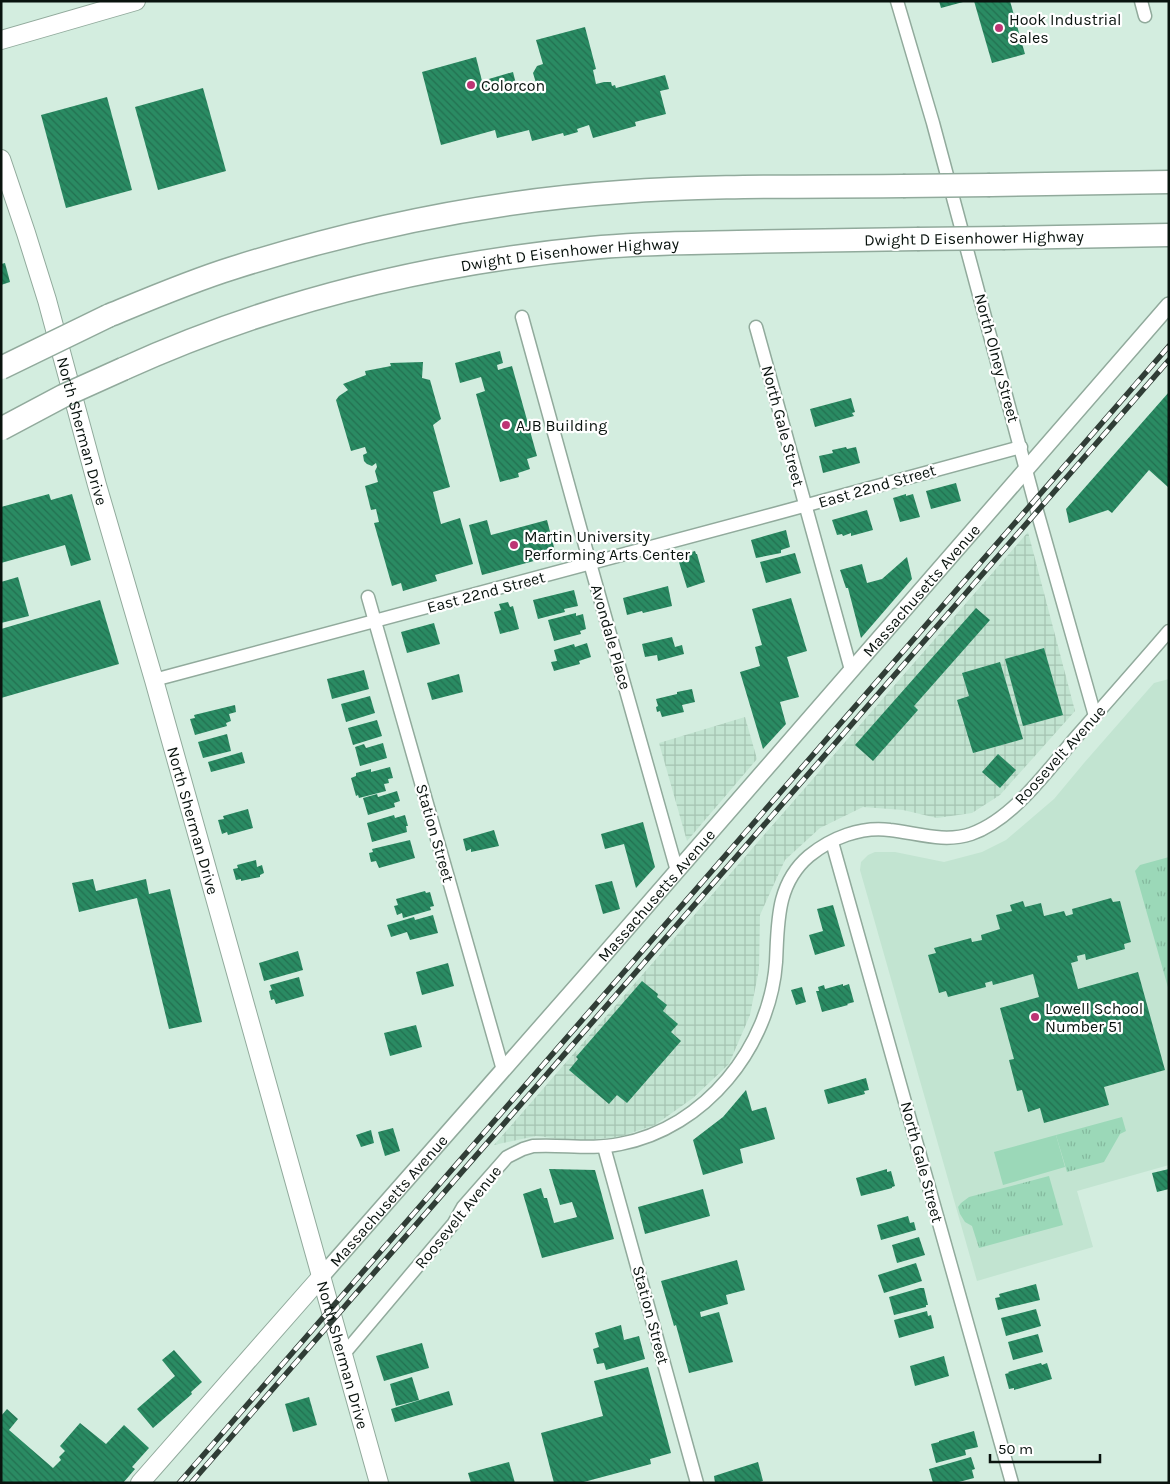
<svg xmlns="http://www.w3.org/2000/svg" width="1170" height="1484" font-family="Karla,sans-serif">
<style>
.built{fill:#c2e4d1}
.industrial{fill:url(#industrial-grid)}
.grass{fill:url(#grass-tufts)}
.garden{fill:#9bd8b8}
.building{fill:url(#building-back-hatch)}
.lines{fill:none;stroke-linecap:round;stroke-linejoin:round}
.minor-casing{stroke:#91aa9c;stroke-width:15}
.tertiary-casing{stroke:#91aa9c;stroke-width:18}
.secondary-casing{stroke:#91aa9c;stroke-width:20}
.motorway-casing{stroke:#91aa9c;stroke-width:25}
.minor{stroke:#fff;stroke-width:12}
.tertiary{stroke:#fff;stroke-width:15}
.secondary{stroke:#fff;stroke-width:18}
.motorway{stroke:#fff;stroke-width:22}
.rail-casing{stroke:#303d36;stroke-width:5.5}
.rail{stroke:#fff;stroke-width:4;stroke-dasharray:11;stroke-linecap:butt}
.motorway-bridge-casing{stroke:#91aa9c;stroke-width:25;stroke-linecap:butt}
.motorway-bridge{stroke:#fff;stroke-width:22}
.poi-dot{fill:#bd3574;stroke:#fff;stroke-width:2}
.labels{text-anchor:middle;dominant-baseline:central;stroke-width:4.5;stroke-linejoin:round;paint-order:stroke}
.poi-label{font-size:16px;fill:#09130e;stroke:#fff;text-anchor:start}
.street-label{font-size:16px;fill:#09130e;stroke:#fff}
</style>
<defs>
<pattern id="industrial-grid" width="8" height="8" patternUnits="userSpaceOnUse" patternTransform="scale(1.25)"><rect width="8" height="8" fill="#c2e4d1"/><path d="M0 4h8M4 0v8" fill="none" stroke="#a5c3b2"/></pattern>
<pattern id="grass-tufts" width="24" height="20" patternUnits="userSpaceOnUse" patternTransform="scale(1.25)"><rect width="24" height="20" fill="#9bd8b8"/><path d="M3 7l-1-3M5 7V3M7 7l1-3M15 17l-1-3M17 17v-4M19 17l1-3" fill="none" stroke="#84b89d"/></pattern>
<pattern id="building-back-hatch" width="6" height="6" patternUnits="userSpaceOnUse" patternTransform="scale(1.25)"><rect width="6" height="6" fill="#2a8b63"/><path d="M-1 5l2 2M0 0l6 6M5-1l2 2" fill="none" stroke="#227050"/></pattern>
</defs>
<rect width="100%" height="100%" fill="#d3eddf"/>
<!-- built -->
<polygon class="built" points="1169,679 1169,1165 1077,1191 1093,1247 977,1281 860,870 861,862 868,855 875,852 895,852 944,862 982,852 1006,840 1054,799 1084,763 1154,683"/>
<!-- industrial -->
<g class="industrial">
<polygon points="1028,532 1075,711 1000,795 972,813 937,818 903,810 863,807 820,828 785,860 760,915 759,969 750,1015 729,1064 693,1098 655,1125 619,1137 575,1141 536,1136 494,1145"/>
<polygon points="745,717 757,759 687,841 659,743"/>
</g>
<!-- grass -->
<g class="grass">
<polygon points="1169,857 1169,991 1135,871 1140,865"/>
<polygon points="1122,1117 1126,1131 1120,1134 1104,1162 1067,1172 1056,1135"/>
<polygon points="1049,1176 1063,1225 979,1248 972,1226 965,1222 960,1214 958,1207 961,1203 969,1197"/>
</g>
<!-- garden -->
<polygon class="garden" points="1056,1135 1065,1167 1003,1185 994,1152"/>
<!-- building -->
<g class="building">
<polygon points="939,1 963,1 963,2 941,8"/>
<polygon points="974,1 1010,1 1025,54 992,63"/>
<polygon points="585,27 596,69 593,70 596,84 604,82 611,82 612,86 615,85 616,88 665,75 669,89 660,91 666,114 635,122 636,126 593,138 589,125 577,129 578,132 564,136 563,133 532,141 529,130 497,138 495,130 441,145 422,72 476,57 482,81 513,72 517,88 536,83 533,73 537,66 543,64 536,40"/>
<polygon points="203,88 226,171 158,190 135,107"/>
<polygon points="107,97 132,190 66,208 41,115"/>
<polygon points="5,263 10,282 1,285 1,264"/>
<polygon points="500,351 503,363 497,365 498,370 512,366 537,456 527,459 530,469 518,473 519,477 500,482 476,394 485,391 481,377 460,383 455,363"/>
<polygon points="423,362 422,378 430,380 441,419 433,425 450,487 433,492 441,524 460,518 473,564 435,575 437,581 403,591 401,583 392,586 374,523 379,522 376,509 371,510 365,486 378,482 375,471 377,467 376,463 372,466 367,464 364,461 363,455 367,453 365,447 351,451 336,400 339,396 348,390 343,384 366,375 365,371 391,366 390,363"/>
<polygon points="1169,392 1169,488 1149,470 1112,513 1108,510 1069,523 1066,509"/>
<polygon points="851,398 855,412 852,413 854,416 815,427 810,409"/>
<polygon points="846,447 847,449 856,447 860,463 823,473 819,456 833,453 832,450"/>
<polygon points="956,483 961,501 931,509 926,491"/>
<polygon points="49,494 51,500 72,494 91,560 71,566 65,545 1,563 1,507"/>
<polygon points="906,494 906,496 913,494 920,517 900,522 893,498"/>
<polygon points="867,510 873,530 851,536 851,533 843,536 842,534 837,535 832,520"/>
<polygon points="487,520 491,535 547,520 556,555 482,575 469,525"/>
<polygon points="786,530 790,547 781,550 781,553 756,558 751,540"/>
<polygon points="695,551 696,554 697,554 705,582 687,588 678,559 680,558 679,556"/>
<polygon points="795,553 801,573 766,583 760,562"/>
<polygon points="907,557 912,579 861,638 848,588 846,588 840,570 862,564 867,583 882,579"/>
<polygon points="18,577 29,616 1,623 1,582"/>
<polygon points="668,586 672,606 643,613 642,611 627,615 623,598"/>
<polygon points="574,590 578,606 564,609 565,612 538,619 533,600"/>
<polygon points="791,598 807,651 787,657 799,697 780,702 786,724 763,749 740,672 760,666 755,647 762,645 752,609"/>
<polygon points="100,600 119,664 1,698 1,629"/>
<polygon points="508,602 510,607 513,606 519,629 500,634 494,612 501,610 499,604"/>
<polygon points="976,608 990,620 914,706 918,710 873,761 855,745"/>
<polygon points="576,613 576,616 583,614 586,629 580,631 581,634 554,641 548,620"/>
<polygon points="434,623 440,644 407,653 401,632"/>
<polygon points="672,637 675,647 682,645 684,654 658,661 657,655 645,657 642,644"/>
<polygon points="587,643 591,657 579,661 580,664 554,671 551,662 557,661 554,650 574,644 575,647"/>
<polygon points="1044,648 1063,715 1023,726 1005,659"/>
<polygon points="1000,662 1023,739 973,753 957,700 969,696 962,673"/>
<polygon points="364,670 369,689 332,699 327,679"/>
<polygon points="459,674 463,692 432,700 427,683"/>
<polygon points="692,689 695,702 682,705 684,712 662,717 660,711 657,712 656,707 658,706 656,699 677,694 677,692"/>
<polygon points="370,696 375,713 346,722 341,704"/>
<polygon points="235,705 236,712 229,714 231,721 226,723 227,726 195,735 190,719 195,718 194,715"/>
<polygon points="377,720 382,736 353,745 348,728"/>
<polygon points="227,734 231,751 203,758 198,742"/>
<polygon points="383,743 387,758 360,766 355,747 364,744 366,748"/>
<polygon points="242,752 245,763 211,772 208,762"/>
<polygon points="998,754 1016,770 1000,788 982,772"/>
<polygon points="390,767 393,778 388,779 389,783 384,784 386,791 359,798 358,795 356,796 351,778 356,776 356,773 371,769 371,772"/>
<polygon points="397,791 400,801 394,803 395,807 368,815 363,798 377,794 378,797"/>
<polygon points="248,809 253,828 228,835 227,832 222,834 218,820 224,819 223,816"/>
<polygon points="394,815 395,818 405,815 408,826 406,826 407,832 372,842 367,823"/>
<polygon points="643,822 655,867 636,888 624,844 605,849 601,834"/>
<polygon points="494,830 499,846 471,852 471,849 466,851 463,839"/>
<polygon points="410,840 415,858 379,868 376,861 371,862 369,853 373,852 372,849"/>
<polygon points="256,860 257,867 262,865 264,873 260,875 260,877 241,881 241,879 236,880 233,869 238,868 237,865"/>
<polygon points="93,879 96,891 146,879 149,894 170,889 202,1022 169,1029 137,898 79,912 72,883"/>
<polygon points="612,881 620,909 603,914 595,885"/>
<polygon points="425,891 426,893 430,892 434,906 430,907 431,910 403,918 402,913 397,915 394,906 398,905 396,899"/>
<polygon points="1111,898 1113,902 1120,901 1131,942 1124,944 1125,949 1086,960 1085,954 1077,956 1078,961 1071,963 1078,989 1138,972 1165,1070 1104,1087 1109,1105 1044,1123 1040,1108 1028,1112 1022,1090 1017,1091 1009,1060 1014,1059 1000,1008 1039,997 1033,974 993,985 992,981 985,983 986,987 948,997 946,991 939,993 928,955 936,953 934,948 971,938 972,942 982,940 981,935 1000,929 996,915 1012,911 1010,905 1023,901 1025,907 1041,903 1044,916 1064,911 1066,916 1073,914 1072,909"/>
<polygon points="833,905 845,946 815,955 809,935 823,931 817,909"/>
<polygon points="433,915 438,933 410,940 407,932 391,937 387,925 414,917 415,920"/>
<polygon points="298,951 303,970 264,981 259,963"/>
<polygon points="448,963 454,986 422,995 416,972"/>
<polygon points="299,977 304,996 276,1004 274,999 271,1000 269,991 272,990 270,985"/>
<polygon points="642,981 658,994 657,997 667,1005 663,1011 678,1024 671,1032 681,1041 627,1103 617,1095 609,1104 569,1070 578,1059 576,1057"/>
<polygon points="843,984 843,986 849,984 854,1002 847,1004 848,1005 822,1012 816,991 819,991 818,987 824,985 825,989"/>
<polygon points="802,987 806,1002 796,1005 791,990"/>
<polygon points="416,1025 422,1047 390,1056 384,1033"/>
<polygon points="866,1078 869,1090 864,1091 865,1094 828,1104 824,1090"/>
<polygon points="746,1090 752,1111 766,1107 775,1139 740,1149 743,1163 703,1175 693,1140 723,1117"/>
<polygon points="393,1128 400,1151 385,1156 378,1132"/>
<polygon points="371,1130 374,1143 361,1147 356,1135"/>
<polygon points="549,1169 595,1170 614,1239 542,1258 523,1194 541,1188 544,1198 547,1198 554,1223 577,1217 572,1202 560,1205"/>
<polygon points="887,1169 887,1172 891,1171 895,1186 892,1187 892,1188 861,1196 856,1178"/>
<polygon points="1169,1169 1169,1189 1157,1192 1152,1173"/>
<polygon points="703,1189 710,1216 645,1234 638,1207"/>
<polygon points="908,1216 910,1223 914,1222 916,1230 881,1240 877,1225"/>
<polygon points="919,1237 925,1255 897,1263 892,1245"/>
<polygon points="737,1260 745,1290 726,1295 728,1304 700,1312 701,1317 719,1312 733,1362 689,1373 676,1325 674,1326 661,1281"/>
<polygon points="916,1263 922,1281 884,1293 878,1275"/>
<polygon points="1036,1284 1040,1300 998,1310 995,1298 1000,1297 999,1294"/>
<polygon points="920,1288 924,1288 928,1305 926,1305 926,1307 894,1315 889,1297"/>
<polygon points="1036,1309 1041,1326 1006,1336 1001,1318"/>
<polygon points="927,1311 928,1316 931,1315 934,1328 899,1338 894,1320"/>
<polygon points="621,1325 624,1340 639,1336 645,1359 606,1370 604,1363 597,1364 593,1349 599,1347 595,1333"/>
<polygon points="1038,1334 1043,1352 1013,1360 1008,1342"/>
<polygon points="422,1343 429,1368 384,1381 376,1356"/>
<polygon points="174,1350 202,1382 191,1392 192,1394 153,1428 137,1409 175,1376 162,1360"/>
<polygon points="944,1356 949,1376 915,1386 910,1366"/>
<polygon points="1041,1363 1042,1365 1047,1363 1052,1379 1014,1390 1014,1388 1009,1389 1005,1374 1009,1373 1008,1372"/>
<polygon points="648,1367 671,1453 650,1459 651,1464 580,1483 554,1483 541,1433 603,1416 594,1381"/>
<polygon points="412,1377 419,1400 396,1406 390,1384"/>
<polygon points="449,1391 453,1405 395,1422 391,1409"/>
<polygon points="309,1397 317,1425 293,1432 285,1404"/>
<polygon points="7,1409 18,1419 9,1430 53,1468 61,1460 59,1457 65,1451 60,1446 80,1423 106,1444 124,1425 149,1448 132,1467 135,1469 123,1483 2,1483 1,1416"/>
<polygon points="974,1431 978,1447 965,1450 966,1455 936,1463 931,1444 939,1442 939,1441"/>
<polygon points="971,1457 975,1469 972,1470 974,1478 955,1483 933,1483 929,1469"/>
<polygon points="509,1462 515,1483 471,1483 468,1473"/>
<polygon points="758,1462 763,1481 757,1483 732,1483 732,1481 731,1483 715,1483 714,1476"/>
</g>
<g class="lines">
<defs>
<g id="minor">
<polyline points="897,1 933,123 1037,511 1095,716"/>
<polyline points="1141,1 1145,16"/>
<polyline points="522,317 586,549 677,871"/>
<polyline points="756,327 851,670"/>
<polyline points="368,597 503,1070"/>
<path d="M154,680c289,-75 578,-155 867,-233"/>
<polyline points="832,842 1012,1483"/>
<polyline points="604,1147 697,1483"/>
<path d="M343,1355l111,-132 9,-16 44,-50 16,-8 10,-3c29,-2 58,4 87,-2 85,-16 150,-97 156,-182 2,-39 0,-78 33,-106 22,-18 52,-30 81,-26 27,3 54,13 81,4 43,-15 78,-66 107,-99 30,-34 61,-69 91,-104"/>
</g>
<g id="tertiary">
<path id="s1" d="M321,1277l269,-306 579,-666"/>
</g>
<g id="secondary">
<polyline points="1,40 136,1"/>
<path id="s2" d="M1,159l25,74 21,67 50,185 57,195 225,803"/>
<polyline points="140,1483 321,1277"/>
</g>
<g id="motorway">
<polyline points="990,185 1169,182"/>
<polyline points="1005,238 1169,235"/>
<path d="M108,316c41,-17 83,-35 125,-48 126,-40 256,-67 388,-76 93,-7 188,-5 282,-6"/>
<path id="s3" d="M123,369c147,-67 307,-106 468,-121 49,-5 98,-5 147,-6 59,-1 119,-2 179,-3"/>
</g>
</defs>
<!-- minor casing -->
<use href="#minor" class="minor-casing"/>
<!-- tertiary casing -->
<use href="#tertiary" class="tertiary-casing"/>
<!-- secondary casing -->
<use href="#secondary" class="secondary-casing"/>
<!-- motorway casing -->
<use href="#motorway" class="motorway-casing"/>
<!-- minor -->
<use href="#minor" class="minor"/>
<!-- tertiary -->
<use href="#tertiary" class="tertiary"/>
<!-- secondary -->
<use href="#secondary" class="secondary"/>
<!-- motorway -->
<use href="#motorway" class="motorway"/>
<defs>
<g id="rail">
<polyline points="179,1483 1169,346"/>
<polyline points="191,1483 1169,360"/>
</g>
</defs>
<!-- rail casing -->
<use href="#rail" class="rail-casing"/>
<!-- rail -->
<use href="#rail" class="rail"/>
<defs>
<g id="motorway-bridge">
<polyline points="903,186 990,185"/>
<polyline points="917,239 1005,238"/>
<polyline points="1,368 108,316"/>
<polyline points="1,429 63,396 123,369"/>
</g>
</defs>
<!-- motorway-bridge casing -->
<use href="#motorway-bridge" class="motorway-bridge-casing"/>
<!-- motorway-bridge -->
<use href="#motorway-bridge" class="motorway-bridge"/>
</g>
<!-- markers -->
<g class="poi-dot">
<circle cx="999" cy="28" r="5"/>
<circle cx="471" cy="85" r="5"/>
<circle cx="506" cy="425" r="5"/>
<circle cx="514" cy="545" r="5"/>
<circle cx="1035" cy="1017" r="5"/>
</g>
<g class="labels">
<!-- poi labels -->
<g class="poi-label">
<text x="1009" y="19">Hook Industrial<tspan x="1009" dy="18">Sales</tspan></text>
<text x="481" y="85">Colorcon</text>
<text x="516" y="425">AJB Building</text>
<text x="524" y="536">Martin University<tspan x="524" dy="18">Performing Arts Center</tspan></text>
<text x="1045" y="1008">Lowell School<tspan x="1045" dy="18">Number 51</tspan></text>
</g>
<!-- street labels -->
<g class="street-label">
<text transform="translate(974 238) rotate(-1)">Dwight D Eisenhower Highway</text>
<text stroke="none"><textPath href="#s3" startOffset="464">Dwight D Eisenhower Highway</textPath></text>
<text transform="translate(997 358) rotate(75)">North Olney Street</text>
<text transform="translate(783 426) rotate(75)">North Gale Street</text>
<text stroke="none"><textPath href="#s2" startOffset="284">North Sherman Drive</textPath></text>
<text transform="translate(877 486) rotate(-16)">East 22nd Street</text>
<text stroke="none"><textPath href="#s1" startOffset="912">Massachusetts Avenue</textPath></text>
<text transform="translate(486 592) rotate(-15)">East 22nd Street</text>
<text transform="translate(611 637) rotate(74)">Avondale Place</text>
<text transform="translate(1060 755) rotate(-48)">Roosevelt Avenue</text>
<text stroke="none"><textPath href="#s2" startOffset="689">North Sherman Drive</textPath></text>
<text transform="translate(435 833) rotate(74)">Station Street</text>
<text stroke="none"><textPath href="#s1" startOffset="508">Massachusetts Avenue</textPath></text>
<text transform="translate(922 1162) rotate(75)">North Gale Street</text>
<text stroke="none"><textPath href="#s1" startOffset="102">Massachusetts Avenue</textPath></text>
<text transform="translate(458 1217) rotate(-51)">Roosevelt Avenue</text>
<text transform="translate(651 1315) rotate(75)">Station Street</text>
<text stroke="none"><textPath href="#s2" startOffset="1244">North Sherman Drive</textPath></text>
</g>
</g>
<!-- border -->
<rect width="1170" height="1484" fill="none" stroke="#09130e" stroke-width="5"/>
<!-- scale -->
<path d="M990 1454v8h110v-8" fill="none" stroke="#09130e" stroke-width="2.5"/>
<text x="998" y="1454" font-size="15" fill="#09130e" stroke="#ffffff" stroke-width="4" paint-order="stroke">50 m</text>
</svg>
